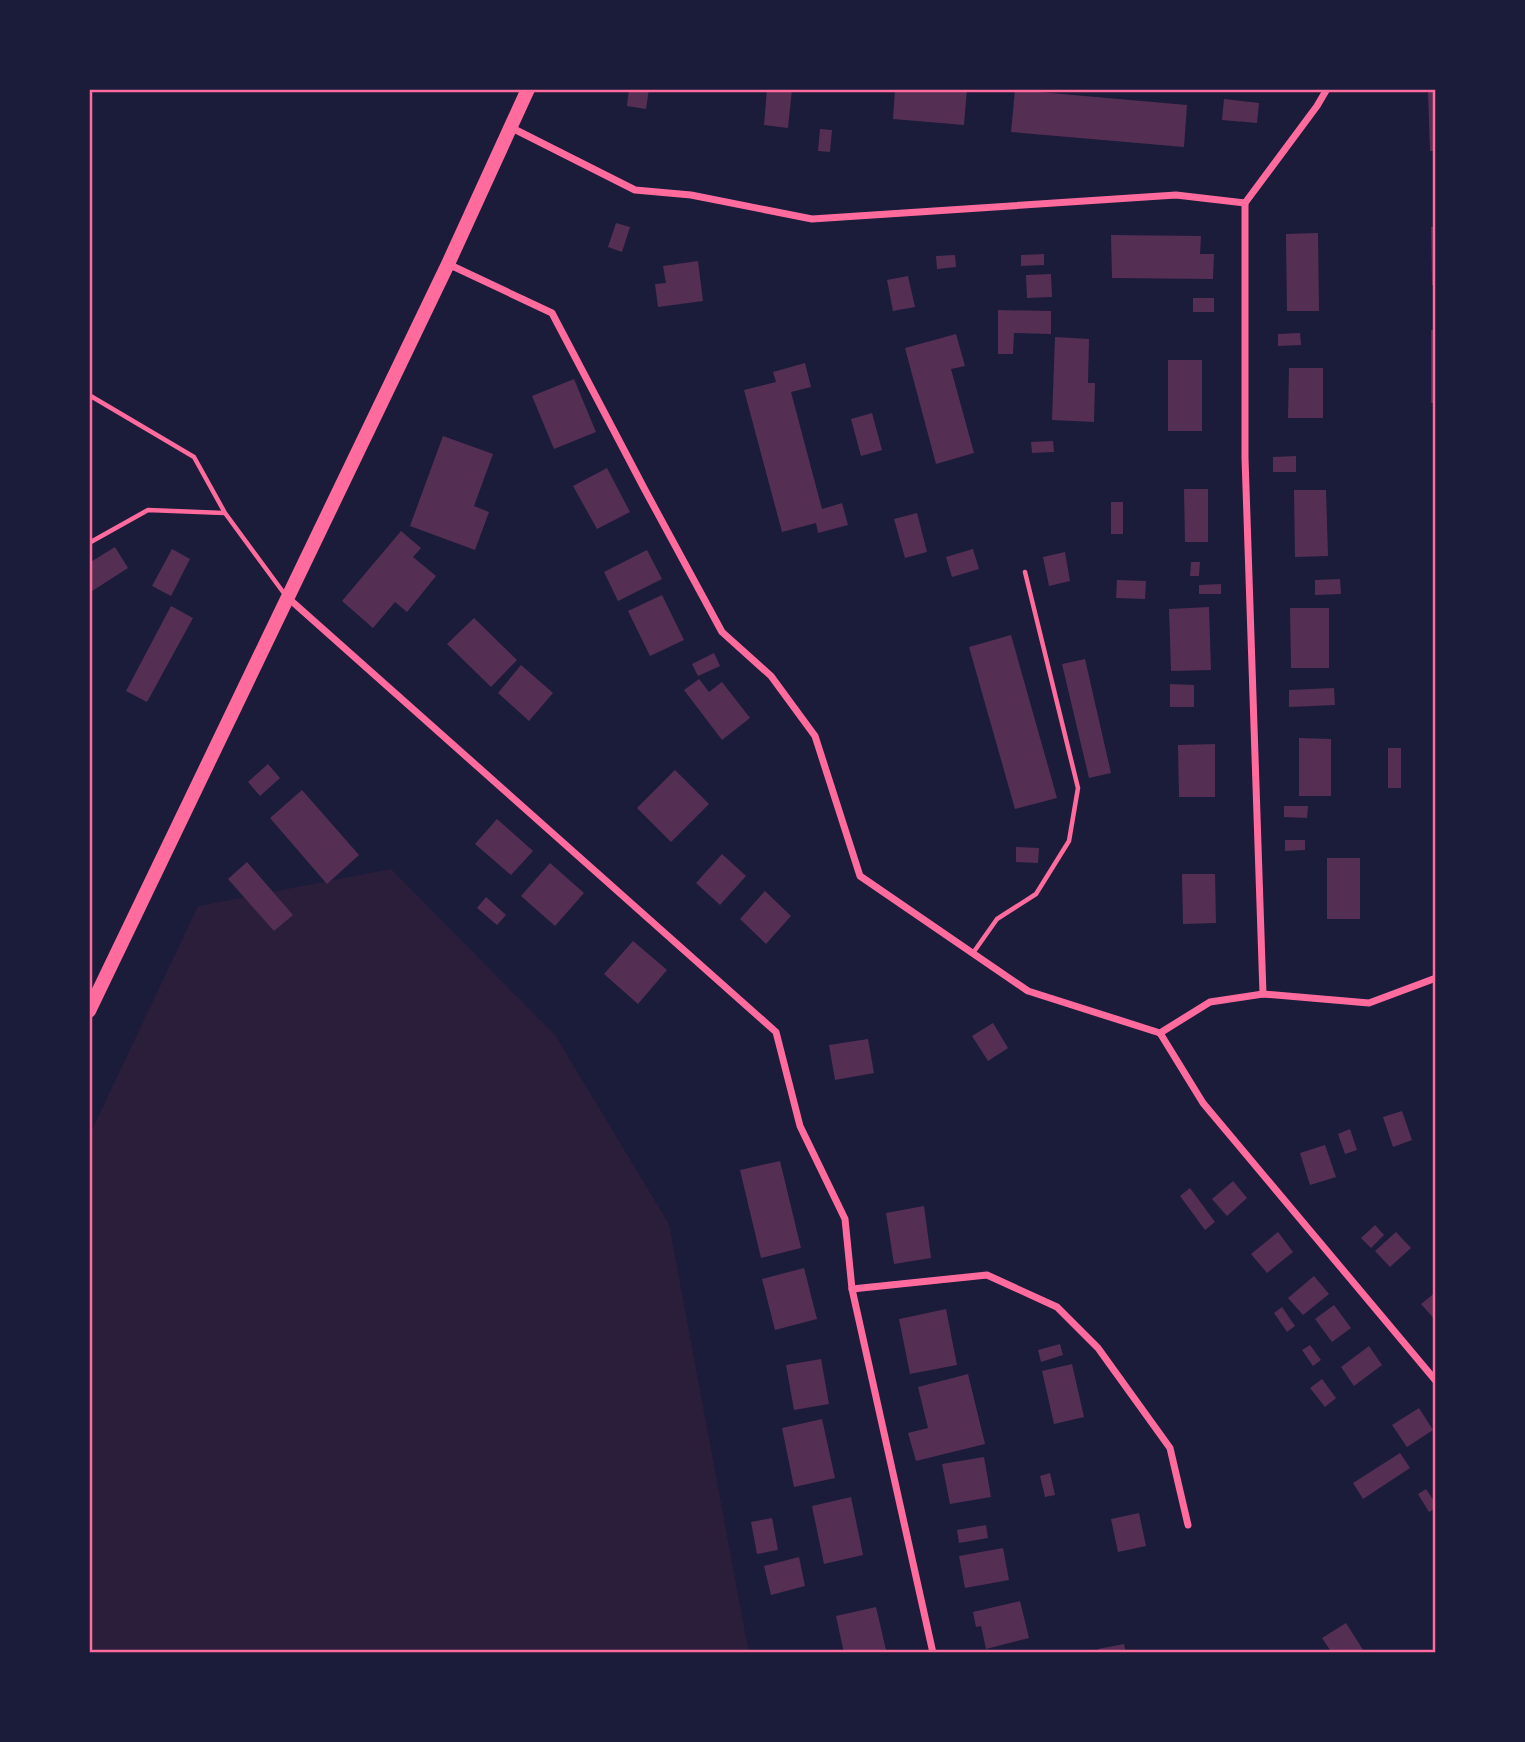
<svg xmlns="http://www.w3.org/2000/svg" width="1525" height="1742" font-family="'Times New Roman',serif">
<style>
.green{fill:#2a1e3b}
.building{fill:#542f53}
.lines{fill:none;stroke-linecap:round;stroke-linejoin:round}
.service{stroke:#ff6b9d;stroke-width:4.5}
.minor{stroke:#ff6b9d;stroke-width:7}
.primary{stroke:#ff6b9d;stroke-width:14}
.neatline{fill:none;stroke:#ff6b9d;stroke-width:2.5}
</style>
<rect width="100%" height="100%" fill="#1b1b3a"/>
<!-- green -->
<polygon class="green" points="391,869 555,1035 669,1224 749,1653 89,1653 89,1136 198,906"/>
<!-- building -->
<g class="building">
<polygon points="629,89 649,89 646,109 627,106"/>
<polygon points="767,89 792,89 788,128 764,125"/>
<polygon points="895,89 967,89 964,125 893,119"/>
<polygon points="1015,90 1187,105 1184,147 1011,132"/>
<polygon points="1428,92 1436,92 1436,151 1430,151"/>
<polygon points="1224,99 1259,103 1257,123 1222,120"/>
<polygon points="820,129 832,130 830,152 818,151"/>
<polygon points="616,223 630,227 622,252 608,247"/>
<polygon points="1431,227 1436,227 1436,285 1432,285"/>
<polygon points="1318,233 1319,311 1287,311 1286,234"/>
<polygon points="1111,235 1201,236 1200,254 1214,254 1213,279 1112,278"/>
<polygon points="1044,254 1044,265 1021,266 1021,255"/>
<polygon points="955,255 956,267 937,269 936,256"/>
<polygon points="698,261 703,301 658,307 655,284 666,283 663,266"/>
<polygon points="1051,274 1052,297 1027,298 1026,275"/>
<polygon points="908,276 915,307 893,311 887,280"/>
<rect x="1193" y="298" width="21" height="14"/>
<polygon points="998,310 1051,311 1051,334 1014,333 1013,354 998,354"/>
<rect x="1431" y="330" width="5" height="73"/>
<polygon points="1300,333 1301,345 1278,346 1278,334"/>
<polygon points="956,334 965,366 951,369 974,453 936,464 905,348"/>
<polygon points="1055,337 1089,339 1088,383 1095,383 1094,422 1052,420"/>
<rect x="1168" y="360" width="34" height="71"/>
<polygon points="805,363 811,387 791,392 822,509 842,503 848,525 818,533 816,523 782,532 744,390 776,382 773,372"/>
<polygon points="1289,368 1323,368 1323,418 1288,418"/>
<polygon points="574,379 596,432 554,449 532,396"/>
<polygon points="872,413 882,450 861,456 851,419"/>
<polygon points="443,436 493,454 474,506 489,512 475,550 410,526"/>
<polygon points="1053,441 1054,452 1032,453 1031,442"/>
<polygon points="1296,456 1296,472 1273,472 1273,457"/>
<polygon points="607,468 630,512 597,529 573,486"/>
<polygon points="1184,489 1208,489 1208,542 1185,542"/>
<polygon points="1294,490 1326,490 1328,556 1295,557"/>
<rect x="1111" y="502" width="12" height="32"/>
<polygon points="917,513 927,552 905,558 894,519"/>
<polygon points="401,531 421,548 413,557 436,576 407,612 395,602 373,628 342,601"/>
<polygon points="115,547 128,568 89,593 89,563"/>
<polygon points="172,549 190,559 171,596 152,586"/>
<polygon points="973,549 979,569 952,577 946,557"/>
<polygon points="647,550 662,579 618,601 604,572"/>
<polygon points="1065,552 1070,581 1049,586 1043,557"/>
<polygon points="1191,562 1200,562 1199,576 1190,576"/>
<polygon points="1340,579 1341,594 1315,595 1315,580"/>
<polygon points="1117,580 1146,581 1145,599 1116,598"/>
<polygon points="1221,584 1221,594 1199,594 1199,585"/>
<polygon points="662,595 684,640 650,656 628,611"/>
<polygon points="171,606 193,618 147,702 126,691"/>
<polygon points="1209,607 1211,670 1171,671 1169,609"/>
<polygon points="1290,608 1329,608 1329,668 1291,668"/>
<polygon points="474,618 517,660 491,687 447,644"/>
<polygon points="1011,635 1057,798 1015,809 969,647"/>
<polygon points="714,653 720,666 698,676 692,664"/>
<polygon points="1085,659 1111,773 1089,778 1062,664"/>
<polygon points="521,665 553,693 529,721 498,693"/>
<polygon points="699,679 709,692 722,682 750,718 722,740 684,690"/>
<polygon points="1170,684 1194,685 1194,707 1170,707"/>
<polygon points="1334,688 1335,705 1289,707 1289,690"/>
<polygon points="1299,738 1331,739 1331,796 1299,796"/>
<polygon points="1215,744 1215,797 1179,797 1178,745"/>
<rect x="1388" y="748" width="13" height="40"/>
<polygon points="268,764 280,778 260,796 248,782"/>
<polygon points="675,770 709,804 671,842 637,808"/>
<polygon points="302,790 359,855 327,884 270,818"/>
<polygon points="1284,806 1308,806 1307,818 1284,817"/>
<polygon points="497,819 533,851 511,875 475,844"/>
<polygon points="1285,840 1305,840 1305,850 1285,851"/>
<polygon points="1016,847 1039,848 1038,863 1016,862"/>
<polygon points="722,854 746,876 720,905 696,883"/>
<rect x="1327" y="858" width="33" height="61"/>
<polygon points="247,862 293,915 274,931 228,879"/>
<polygon points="550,863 584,893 555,926 521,896"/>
<polygon points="1182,874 1215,874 1216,923 1183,924"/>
<polygon points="765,891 791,916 766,944 740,919"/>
<polygon points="486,897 506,915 497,925 477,908"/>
<polygon points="633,941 667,970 638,1004 604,974"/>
<polygon points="993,1023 1008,1048 988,1061 972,1036"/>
<polygon points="868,1039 874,1073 835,1080 829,1045"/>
<polygon points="1402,1111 1412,1140 1393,1147 1383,1117"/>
<polygon points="1350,1129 1357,1150 1345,1154 1338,1134"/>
<polygon points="1325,1145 1336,1177 1310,1185 1300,1153"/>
<polygon points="780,1161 801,1248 761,1258 740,1170"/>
<polygon points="1233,1181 1247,1198 1227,1216 1212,1199"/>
<polygon points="1190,1188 1215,1222 1205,1230 1180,1196"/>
<polygon points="924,1206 931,1258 894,1264 886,1213"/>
<polygon points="1375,1225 1384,1235 1371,1248 1361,1238"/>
<polygon points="1278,1232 1293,1252 1267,1273 1251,1254"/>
<polygon points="1396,1232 1411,1248 1390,1267 1375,1251"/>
<polygon points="804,1268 817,1319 775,1330 762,1279"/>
<polygon points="1314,1276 1329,1294 1303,1315 1288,1298"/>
<polygon points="1436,1292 1436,1321 1421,1304"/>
<polygon points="1334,1305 1351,1328 1332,1342 1315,1319"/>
<polygon points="1282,1307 1295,1326 1287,1332 1274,1313"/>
<polygon points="946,1309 957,1365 910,1374 899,1319"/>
<polygon points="1060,1344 1063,1355 1041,1362 1038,1350"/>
<polygon points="1310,1345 1321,1360 1313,1366 1302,1350"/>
<polygon points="1369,1346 1382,1365 1354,1386 1341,1367"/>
<polygon points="821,1359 829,1404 794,1410 786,1365"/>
<polygon points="1072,1364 1084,1417 1054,1424 1042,1371"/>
<polygon points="968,1374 985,1444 916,1461 908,1433 928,1428 918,1387"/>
<polygon points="1322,1379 1336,1398 1325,1407 1310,1388"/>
<polygon points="1419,1408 1433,1430 1407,1447 1392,1425"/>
<polygon points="822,1419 835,1478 794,1487 782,1428"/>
<polygon points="1400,1453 1410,1468 1363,1499 1353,1483"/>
<polygon points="984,1457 991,1497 950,1504 942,1464"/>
<polygon points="1050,1473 1055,1495 1045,1497 1040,1476"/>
<polygon points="1426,1489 1436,1504 1436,1508 1429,1512 1418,1494"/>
<polygon points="851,1497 863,1555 824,1564 812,1506"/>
<polygon points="1139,1513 1146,1546 1118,1552 1111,1519"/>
<polygon points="772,1518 778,1550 757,1554 751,1522"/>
<polygon points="986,1525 988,1538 959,1543 957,1530"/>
<polygon points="1003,1548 1009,1580 965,1588 959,1556"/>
<polygon points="799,1557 805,1586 771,1595 764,1566"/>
<polygon points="1020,1601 1029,1638 986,1649 981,1626 976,1627 973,1612"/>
<polygon points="876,1607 886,1650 871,1653 844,1653 836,1616"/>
<polygon points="1346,1623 1365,1653 1332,1653 1322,1638"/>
<polygon points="1124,1644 1126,1653 1099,1653 1098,1649"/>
</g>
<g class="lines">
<!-- service -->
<g class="service">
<polyline points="89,395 194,457 225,513 286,596"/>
<polyline points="89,543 148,510 224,513"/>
<polyline points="973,953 997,919 1036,894 1069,841 1078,788 1025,572"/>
</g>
<!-- minor -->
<g class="minor">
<polyline points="510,127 635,190 691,195 812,219 1176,195 1245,203"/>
<polyline points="448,264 552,313 645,490 722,632 771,676 815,736 860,876 1028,991 1160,1033"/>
<polyline points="287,597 776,1032 800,1126 845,1219 852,1289 933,1653"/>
<polyline points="1263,994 1245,458 1245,203 1317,106 1327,89"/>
<polyline points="1160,1033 1203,1103 1436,1381"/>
<polyline points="1160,1033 1210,1002 1263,994 1369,1003 1436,978"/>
<polyline points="852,1289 987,1275 1057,1307 1098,1348 1170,1448 1188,1525"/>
</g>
<!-- primary -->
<polyline class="primary" points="89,1011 448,264 528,89"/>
</g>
<!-- border -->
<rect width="1525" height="1742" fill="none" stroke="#1b1b3a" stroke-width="182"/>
<rect x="91" y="91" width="1343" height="1560" class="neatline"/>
</svg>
